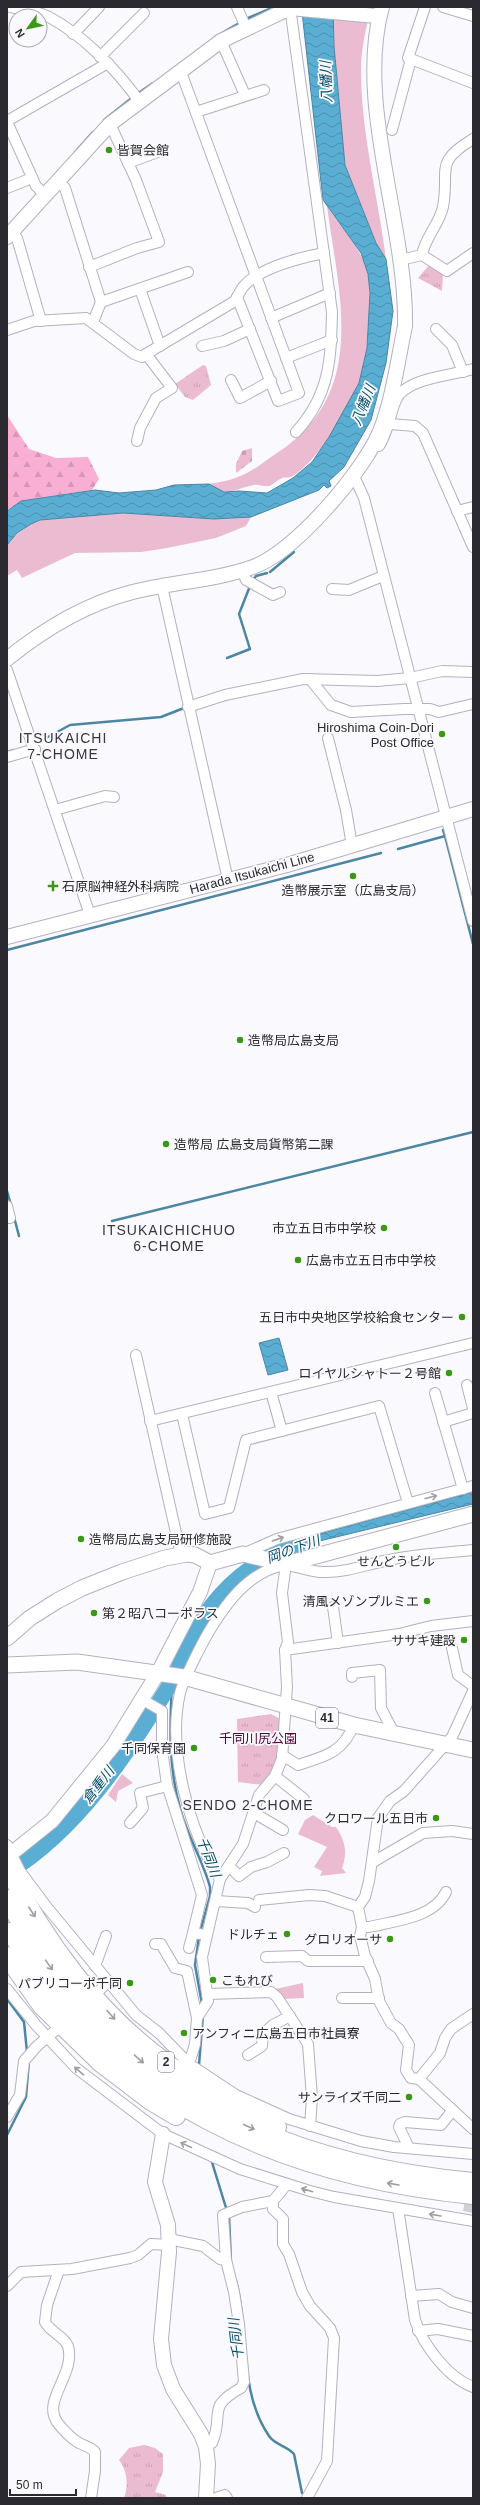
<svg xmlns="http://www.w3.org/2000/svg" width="480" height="2505" font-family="Helvetica,'Noto Sans JP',sans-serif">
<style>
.grass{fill:#ebbbd1}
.forest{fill:url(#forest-firs)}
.cemetery{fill:url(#cemetery-stones)}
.park{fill:url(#park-tufts)}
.water{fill:url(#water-waves);stroke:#4c86a2}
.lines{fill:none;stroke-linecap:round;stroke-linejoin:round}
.stream{stroke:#4c86a2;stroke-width:2.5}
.river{stroke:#5aaed3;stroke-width:16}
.street-tunnel{stroke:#d0d0d5;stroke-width:10;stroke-dasharray:10 5;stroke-linecap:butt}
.street-casing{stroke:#b2b1c1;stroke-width:12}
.secondary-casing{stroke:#b2b1c1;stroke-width:16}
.primary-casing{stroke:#b2b1c1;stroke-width:17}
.highway-casing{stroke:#b2b1c1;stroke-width:20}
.street{stroke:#fff;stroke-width:10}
.secondary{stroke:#fff;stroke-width:14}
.primary{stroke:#fff;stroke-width:15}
.highway{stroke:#fff;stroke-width:18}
.oneway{stroke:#9f9fa2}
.poi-dot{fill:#3b9817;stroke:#fafafe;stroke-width:1.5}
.labels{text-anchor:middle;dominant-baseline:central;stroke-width:3.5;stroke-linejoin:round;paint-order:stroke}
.shield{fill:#fafafe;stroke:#68686e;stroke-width:1}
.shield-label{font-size:12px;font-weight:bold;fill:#2a2a30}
.poi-label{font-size:13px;fill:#2a2a30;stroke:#fafafe;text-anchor:end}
.street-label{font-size:13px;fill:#2a2a30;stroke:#fafafe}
.park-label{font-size:13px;fill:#550037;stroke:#fafafe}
.water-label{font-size:14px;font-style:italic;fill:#08506a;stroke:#fafafe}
.neighbourhood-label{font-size:14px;letter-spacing:1px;fill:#363542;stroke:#fafafe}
</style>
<defs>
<pattern id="forest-firs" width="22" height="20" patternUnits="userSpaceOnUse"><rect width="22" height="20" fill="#f9aed3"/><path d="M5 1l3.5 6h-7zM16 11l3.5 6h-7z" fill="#d696b5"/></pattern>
<pattern id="cemetery-stones" width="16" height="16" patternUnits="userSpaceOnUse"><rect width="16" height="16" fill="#ebbbd1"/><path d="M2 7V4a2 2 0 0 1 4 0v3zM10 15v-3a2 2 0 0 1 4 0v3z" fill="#caa1b4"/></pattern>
<pattern id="park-tufts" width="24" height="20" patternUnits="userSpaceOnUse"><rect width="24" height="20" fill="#ebbbd1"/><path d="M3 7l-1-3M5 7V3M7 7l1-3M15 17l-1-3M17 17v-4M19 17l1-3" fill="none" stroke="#caa1b4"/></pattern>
<pattern id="water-waves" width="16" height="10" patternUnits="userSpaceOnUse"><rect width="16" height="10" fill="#5aaed3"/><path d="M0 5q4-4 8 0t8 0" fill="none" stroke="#4b8eac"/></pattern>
</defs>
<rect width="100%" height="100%" fill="#fafafe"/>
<!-- grass -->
<g class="grass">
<path d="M333,7h38c-5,21 -10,42 -10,63 0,63 17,126 25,189l-10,-16 -31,-78 -11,-119z"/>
<path d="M327,206c14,23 35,41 41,69 5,29 1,80 -9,108 -11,28 -41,77 -66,93 -3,2 -8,1 -11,2 -5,2 -9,7 -13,8 -5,1 -11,-2 -15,-1 -21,4 -25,13 -45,-1 9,-2 20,-3 29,-7 14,-5 27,-16 39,-24 92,-60 62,-156 50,-247z"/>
<polygon points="123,513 214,519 251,517 246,526 216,538 167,548 141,552 75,553 22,578 17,570 7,576 7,545 17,534 31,524 40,520"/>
<polygon points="122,1774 133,1783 118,1791 116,1802 108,1795"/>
<path d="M313,1815l19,12h4c9,13 12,26 6,41l4,5 -26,3 2,-5 -8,-4 13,-20 -29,-13 7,-14z"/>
<polygon points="303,1983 304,1998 282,1999 275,1989"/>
</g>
<!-- forest -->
<polygon class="forest" points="7,415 29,449 56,458 88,457 99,479 92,490 21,501 7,510"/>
<!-- cemetery -->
<polygon class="cemetery" points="252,448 252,461 236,473 236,464 242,451"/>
<!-- park -->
<g class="park">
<polygon points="430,264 443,274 442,291 418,278"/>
<polygon points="203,365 206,366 211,385 193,400 185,397 175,384"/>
<polygon points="271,1714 280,1719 277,1765 263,1785 238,1782 237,1719"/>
<path d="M144,2445l11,3 8,6v18l-8,20 11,3 1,3h-43c5,-12 3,-28 -5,-38l10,-12z"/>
</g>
<!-- water -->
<g class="water">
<polygon points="333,7 334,46 345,165 376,243 386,259 393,311 386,363 371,420 344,467 329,481 331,486 327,488 324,485 319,490 251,517 214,519 123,513 40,520 31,524 17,533 7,545 7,511 21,501 95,490 119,493 156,490 174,485 209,484 224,492 239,491 267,493 293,478 312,462 329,437 359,383 367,348 370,293 368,274 361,253 323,200 302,12"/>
<polygon points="279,1338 288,1370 268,1375 259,1343"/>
<polygon points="473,1492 473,1504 278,1551 323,1533"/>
</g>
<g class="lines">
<!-- stream -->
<g class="stream">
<polyline points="246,19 274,7"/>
<polyline points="215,37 241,22"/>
<polyline points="137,94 153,83"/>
<polyline points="104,120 133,97"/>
<polyline points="75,152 93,132"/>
<polyline points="270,572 294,552"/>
<polyline points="253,580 256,576 267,573"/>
<polyline points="227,658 250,649 239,614 250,586"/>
<polyline points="37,743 70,725 161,717 184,708"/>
<polyline points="7,752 14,750"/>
<polyline points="445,836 473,944"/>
<polyline points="398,849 445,836 443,830"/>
<polyline points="7,950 381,853"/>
<polyline points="7,1191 11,1205"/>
<polyline points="14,1217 19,1236"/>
<polyline points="112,1221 473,1132"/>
<path d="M172,1681c-2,43 -4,85 8,127 7,28 23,52 30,79v9l-10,36"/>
<polyline points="199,1937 195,1965 202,2004"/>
<polyline points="7,1999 24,2022 27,2052"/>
<polyline points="199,2065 203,2015"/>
<polyline points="7,2135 26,2097 29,2060"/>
<polyline points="211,2159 227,2211"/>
<polyline points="229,2216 231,2263"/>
<path d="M236,2281c14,51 2,110 33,155 6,9 18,10 25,18l8,39 3,2"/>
</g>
<!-- river -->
<path class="river" d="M7,1873c72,-44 120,-120 164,-190 8,-13 12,-28 19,-42 23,-47 59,-80 109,-97"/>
<!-- street-tunnel -->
<polyline class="street-tunnel" points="468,2212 472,2190"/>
<defs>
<g id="street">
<path d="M10,7c12,3 28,4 39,10 34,18 68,53 90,84"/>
<polyline points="237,7 246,28"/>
<path d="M290,7l42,305c-1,47 -2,83 -36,120"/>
<polyline points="443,7 473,16"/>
<polyline points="73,34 99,7"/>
<polyline points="221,41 245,95"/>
<polyline points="100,57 144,13"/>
<polyline points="411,59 473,83"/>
<polyline points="181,72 299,393 278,401 237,297"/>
<polyline points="196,112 264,90"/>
<polyline points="7,121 108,63"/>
<polyline points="7,122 36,186 45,195"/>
<polyline points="392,130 411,59 408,58 425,7"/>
<polyline points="128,163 163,150"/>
<polyline points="58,181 65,188 101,302 93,322"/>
<polyline points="7,188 32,178"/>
<polyline points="12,232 17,238 41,321"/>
<path d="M422,255c3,-18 17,-30 21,-48 7,-38 -10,-44 30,-68"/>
<polyline points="400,260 422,255 447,271 473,253"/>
<polyline points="89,267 137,248 159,242 136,180 110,124"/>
<polyline points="140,289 160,346"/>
<polyline points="101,302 188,272"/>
<polyline points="271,318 330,293"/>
<polyline points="436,329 452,345 463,372"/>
<polyline points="7,330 34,321 86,318 134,354 142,357 146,354 172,388 156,398 140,428 137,441"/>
<polyline points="202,346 224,341 250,329"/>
<path d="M146,354l89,-53c3,-5 5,-10 8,-14 17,-20 56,-29 81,-34"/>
<polyline points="286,358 332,340"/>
<polyline points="231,380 240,398 271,381"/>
<polyline points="390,424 415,426 423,433 473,547"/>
<path d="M379,446c10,-16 10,-29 17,-46 9,-22 55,-24 77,-31"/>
<polyline points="358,472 353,474 364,498 473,921"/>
<polyline points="457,511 473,507"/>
<polyline points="242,570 246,580 273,595 280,592"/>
<polyline points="162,586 228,880"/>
<polyline points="332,589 349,590 383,576"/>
<polyline points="7,670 90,915"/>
<polyline points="310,679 331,705 351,712 404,709 430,709 439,712 473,704"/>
<polyline points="188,707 225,695 303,679 377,681 410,678 442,671 473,672"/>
<polyline points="328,738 346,810 352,846"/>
<polyline points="7,757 35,749"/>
<polyline points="55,810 105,796 114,797"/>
<polyline points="7,1206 10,1218"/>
<polyline points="136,1355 181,1555"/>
<polyline points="467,1385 473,1408"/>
<polyline points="271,1392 282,1431"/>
<polyline points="435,1393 463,1489"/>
<polyline points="182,1414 205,1514 229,1508 246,1440 379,1406 408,1503"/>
<polyline points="150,1421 473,1343"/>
<polyline points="443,1422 473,1413"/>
<polyline points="243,1554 277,1539 473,1486"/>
<polyline points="333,1607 338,1643"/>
<polyline points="452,1648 458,1675 473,1686"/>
<polyline points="285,1650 399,1634 431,1626 473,1621"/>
<polyline points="352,1677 352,1673 380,1670 381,1708 395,1735"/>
<polyline points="473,1691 452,1737 404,1791 390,1801 378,1818 369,1881 365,1897 358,1907 362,1927 360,1936 365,1956 375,1979 379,2001 391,2023 399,2029 409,2045 406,2070 411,2078 419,2079 473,2129"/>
<polyline points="143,1700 162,1711 162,1749 167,1785 202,1895 193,1933"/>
<path d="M282,1755l16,10c28,-9 44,-12 56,-40"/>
<polyline points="275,1776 304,1799"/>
<polyline points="254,1813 283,1830"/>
<polyline points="130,1823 143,1808 140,1793 167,1786"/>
<polyline points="7,1845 20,1871 46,1906 136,2015 159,2033 189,2064 236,2095 289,2119 361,2141 394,2147 473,2154"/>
<polyline points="373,1862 423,1833 452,1831 473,1834"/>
<polyline points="229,1866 239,1876 251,1867 267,1862 284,1853"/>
<path d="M220,1879c-31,-48 -53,-129 -40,-186 4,-15 24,-54 33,-68 15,-24 33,-47 60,-57 18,-7 33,4 50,4 22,1 45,-8 66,-12 27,-6 56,-7 84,-10"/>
<polyline points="259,1900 309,1895 325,1896 358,1907"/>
<polyline points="216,1901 248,1903 255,1907"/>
<path d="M362,1927h7c25,-6 65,-9 77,-35"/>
<polyline points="155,1944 161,1944 175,1968 187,1971 197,2018"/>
<polyline points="189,1948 193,1933 200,1934"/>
<polyline points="266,1957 302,1956 308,1961 368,1961"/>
<polyline points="95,1966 106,1936"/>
<polyline points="7,1989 36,2025 76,2068 163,2134 240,2169 310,2191 334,2197 473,2221"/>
<polyline points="99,1991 108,1981"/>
<polyline points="207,1994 271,1992 277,1997 308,2044 312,2098 310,2126"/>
<polyline points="342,1998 379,1998"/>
<polyline points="248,2055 262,2046 263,2034 273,2025 290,2016"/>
<polyline points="189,2064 195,2044 197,2018 208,2001 202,1957 220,1879 243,1844 259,1795 275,1776 282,1759 287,1687 285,1650 288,1642 282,1593 286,1564"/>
<polyline points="419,2079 440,2053 445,2038 451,2029 473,2014"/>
<polyline points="7,2117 20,2095 24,2061 37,2046 56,2030"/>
<polyline points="409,2148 399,2127 400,2124 405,2122 441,2125 452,2111"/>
<polyline points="273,2201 273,2209 283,2219 283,2244 289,2254 302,2292 310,2306 330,2328 334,2338 327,2461 307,2498"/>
<path d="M398,2208l17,112c8,25 33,58 58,67"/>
<polyline points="169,2239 203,2246 220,2259 226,2260 223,2215 242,2207 273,2201 287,2184"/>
<path d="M59,2270l-12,35 -2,17c5,10 19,14 23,24 8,28 -26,54 -11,76 5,7 15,17 22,21 6,3 12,4 16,9v19l-4,27"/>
<polyline points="7,2286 21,2272 72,2269 130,2258 138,2255 151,2244 169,2245"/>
<polyline points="411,2296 439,2294 452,2302 473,2308"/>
<polyline points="418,2331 438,2329 473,2336"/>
<path d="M205,2444l7,-1c13,-30 -7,-35 29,-55l3,-6 -5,-58 -5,-32 -8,-32"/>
<polyline points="216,2498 225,2495 227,2498"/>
</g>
<g id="secondary">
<polyline points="7,237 110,124 221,41 290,8 376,16"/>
<path d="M7,659c36,-29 76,-54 122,-66 41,-11 84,-12 124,-26 42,-15 112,-97 128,-138 12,-32 17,-69 24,-103 2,-101 -50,-222 -23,-319"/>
<polyline points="7,937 287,865 473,809"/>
<polyline points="7,1857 52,1821 113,1746 158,1673 200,1592 210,1563"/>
<polyline points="163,2134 155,2182 168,2225 169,2252 161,2339 164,2365 173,2389 201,2434 206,2447 208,2464 206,2498"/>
</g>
<g id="primary">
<polyline points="7,1638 30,1618 57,1601 82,1588 122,1572 165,1558 187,1554 195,1555 210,1563 243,1554 286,1564 473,1514"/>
<polyline points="7,1665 77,1662 184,1677 354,1725 473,1750"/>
</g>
<g id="highway">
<path d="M7,1866c37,76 92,149 162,199 34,24 71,43 108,62"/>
<path d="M7,1899c105,183 259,264 466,283"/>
<path d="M11,1932c100,171 272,244 462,263"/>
<polyline points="7,1956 42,2006 101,2063 151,2101 176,2116"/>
</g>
</defs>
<!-- street casing -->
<use href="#street" class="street-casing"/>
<!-- secondary casing -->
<use href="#secondary" class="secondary-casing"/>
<!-- primary casing -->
<use href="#primary" class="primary-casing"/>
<!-- highway casing -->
<use href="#highway" class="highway-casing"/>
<!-- street -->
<use href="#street" class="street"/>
<!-- secondary -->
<use href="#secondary" class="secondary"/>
<!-- primary -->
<use href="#primary" class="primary"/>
<!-- highway -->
<use href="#highway" class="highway"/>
</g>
<!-- one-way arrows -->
<defs><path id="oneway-shaft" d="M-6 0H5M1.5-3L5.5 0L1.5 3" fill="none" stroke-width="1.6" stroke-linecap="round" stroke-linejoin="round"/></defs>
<g class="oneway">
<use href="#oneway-shaft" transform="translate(431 1497) rotate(-14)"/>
<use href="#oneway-shaft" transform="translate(278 1539) rotate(-19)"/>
<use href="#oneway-shaft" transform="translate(32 1912) rotate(57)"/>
<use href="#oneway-shaft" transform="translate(49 1965) rotate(55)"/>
<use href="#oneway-shaft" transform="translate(111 2015) rotate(48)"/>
<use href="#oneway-shaft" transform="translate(139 2059) rotate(41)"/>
<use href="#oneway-shaft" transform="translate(79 2071) rotate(-139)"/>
<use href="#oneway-shaft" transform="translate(249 2127) rotate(24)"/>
<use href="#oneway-shaft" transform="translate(186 2145) rotate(-155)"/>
<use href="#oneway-shaft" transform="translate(393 2184) rotate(-170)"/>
<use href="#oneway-shaft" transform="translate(307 2190) rotate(-164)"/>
<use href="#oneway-shaft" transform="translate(435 2215) rotate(-170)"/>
</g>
<!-- markers -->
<g class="poi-dot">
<circle cx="109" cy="150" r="4"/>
<circle cx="442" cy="734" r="4"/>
<circle cx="353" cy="876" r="4"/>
<path d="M51 880h4v4h4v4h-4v4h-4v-4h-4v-4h4z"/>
<circle cx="240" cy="1040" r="4"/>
<circle cx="166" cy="1144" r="4"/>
<circle cx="384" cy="1228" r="4"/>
<circle cx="298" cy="1260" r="4"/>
<circle cx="462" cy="1317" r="4"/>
<circle cx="449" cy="1373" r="4"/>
<circle cx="81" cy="1539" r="4"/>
<circle cx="396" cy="1547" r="4"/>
<circle cx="427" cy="1601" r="4"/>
<circle cx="94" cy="1613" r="4"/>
<circle cx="464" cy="1640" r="4"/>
<circle cx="194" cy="1748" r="4"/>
<circle cx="436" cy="1818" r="4"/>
<circle cx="287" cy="1934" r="4"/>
<circle cx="390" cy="1939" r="4"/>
<circle cx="213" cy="1980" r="4"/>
<circle cx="130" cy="1983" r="4"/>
<circle cx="184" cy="2033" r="4"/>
<circle cx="409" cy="2097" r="4"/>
</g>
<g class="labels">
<!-- shield labels -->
<g class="shield">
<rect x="316" y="1708" width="22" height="20" rx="3"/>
<rect x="158" y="2052" width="16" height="20" rx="3"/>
</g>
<g class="shield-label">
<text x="327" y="1718">41</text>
<text x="166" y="2062">2</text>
</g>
<!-- poi labels -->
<g class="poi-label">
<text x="117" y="150" text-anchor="start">皆賀会館</text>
<text x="434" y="727">Hiroshima Coin-Dori<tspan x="434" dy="15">Post Office</tspan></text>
<text x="62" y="886" text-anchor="start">石原脳神経外科病院</text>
<text x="353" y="890" text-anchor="middle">造幣展示室（広島支局）</text>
<text x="248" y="1040" text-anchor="start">造幣局広島支局</text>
<text x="174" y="1144" text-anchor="start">造幣局 広島支局貨幣第二課</text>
<text x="376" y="1228">市立五日市中学校</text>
<text x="306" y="1260" text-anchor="start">広島市立五日市中学校</text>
<text x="454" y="1317">五日市中央地区学校給食センター</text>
<text x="441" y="1373">ロイヤルシャトー２号館</text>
<text x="89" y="1539" text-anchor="start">造幣局広島支局研修施設</text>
<text x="396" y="1561" text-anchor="middle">せんどうビル</text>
<text x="419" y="1601">清風メゾンプルミエ</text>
<text x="102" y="1613" text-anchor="start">第２昭八コーポラス</text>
<text x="456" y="1640">ササキ建設</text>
<text x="186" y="1748">千同保育園</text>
<text x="428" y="1818">クロワール五日市</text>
<text x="279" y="1934">ドルチェ</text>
<text x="382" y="1939">グロリオーサ</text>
<text x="221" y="1980" text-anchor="start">こもれび</text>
<text x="122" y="1983">パブリコーポ千同</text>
<text x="192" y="2033" text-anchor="start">アンフィニ広島五日市社員寮</text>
<text x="401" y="2097">サンライズ千同二</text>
</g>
<!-- street labels -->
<g class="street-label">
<text transform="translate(252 873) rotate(-15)">Harada Itsukaichi Line</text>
</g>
<!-- park labels -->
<g class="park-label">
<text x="258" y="1738">千同川尻公園</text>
</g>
<!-- water labels -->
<g class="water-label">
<text transform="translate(326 82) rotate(-92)">八幡川</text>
<text transform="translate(363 405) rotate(-68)">八幡川</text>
<text transform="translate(293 1549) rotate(-20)">岡の下川</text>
<text transform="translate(98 1785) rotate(-52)">倉重川</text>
<text transform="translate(209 1857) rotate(69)">千同川</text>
<text transform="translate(236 2339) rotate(-97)">千同川</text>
</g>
<!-- neighbourhood labels -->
<g class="neighbourhood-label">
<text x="63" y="738">ITSUKAICHI<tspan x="63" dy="16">7-CHOME</tspan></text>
<text x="169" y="1230">ITSUKAICHICHUO<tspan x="169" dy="16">6-CHOME</tspan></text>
<text x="248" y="1805">SENDO 2-CHOME</text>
</g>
</g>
<!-- border -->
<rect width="480" height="2505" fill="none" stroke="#2a2a30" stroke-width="16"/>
<!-- north arrow -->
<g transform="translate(28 28) rotate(237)"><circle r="19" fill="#fafafe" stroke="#a7a7ac"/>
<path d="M0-3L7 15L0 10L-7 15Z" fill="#3b9817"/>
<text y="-6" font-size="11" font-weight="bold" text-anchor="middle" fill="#2a2a30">N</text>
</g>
<!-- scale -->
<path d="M10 2489v6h66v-6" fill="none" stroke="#2a2a30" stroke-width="2"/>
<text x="16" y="2489" font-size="12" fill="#2a2a30" stroke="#fafafe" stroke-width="3" paint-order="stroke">50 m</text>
</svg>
